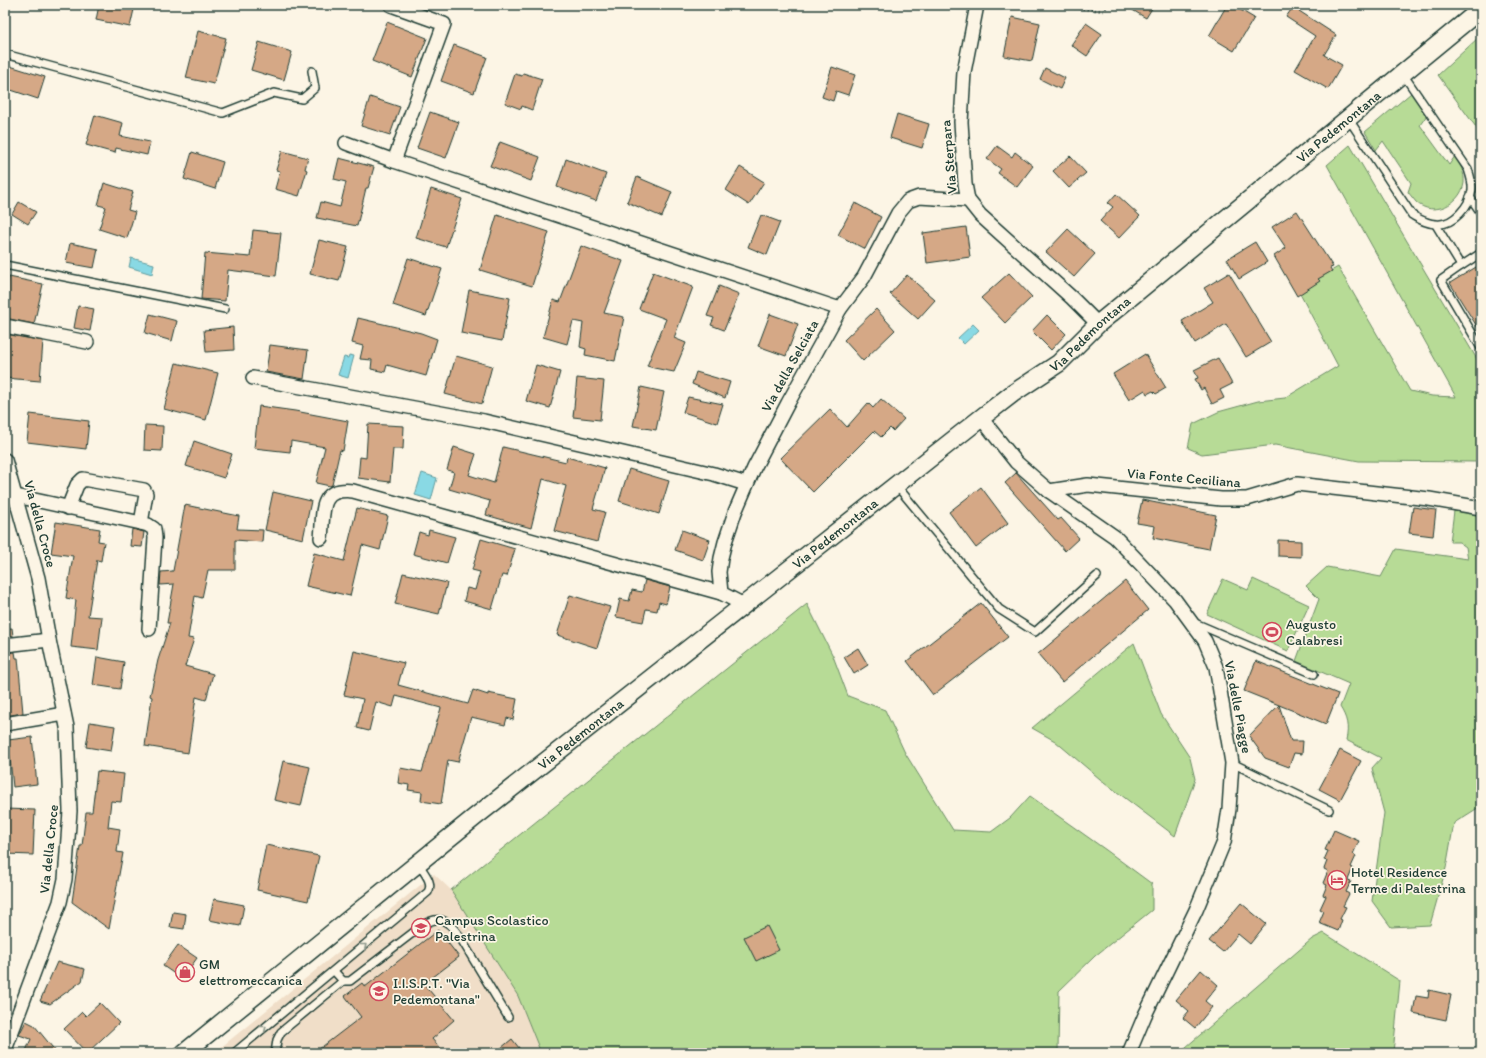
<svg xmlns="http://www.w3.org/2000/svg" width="1486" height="1058" font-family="Itim,sans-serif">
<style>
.built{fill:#f0dec8}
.green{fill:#b7db96;stroke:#6b8c65}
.water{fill:#89d9e4;stroke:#5f9b9e}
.building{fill:#d5a886;stroke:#1f3d34}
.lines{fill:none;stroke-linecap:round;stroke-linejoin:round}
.service-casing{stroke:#1f3d34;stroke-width:10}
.minor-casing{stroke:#1f3d34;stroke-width:16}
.tertiary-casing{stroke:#1f3d34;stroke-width:20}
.path{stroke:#1f3d34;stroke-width:2.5;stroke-dasharray:1 3;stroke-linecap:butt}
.service{stroke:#fcf5e5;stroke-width:7}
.minor{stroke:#fcf5e5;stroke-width:13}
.tertiary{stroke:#fcf5e5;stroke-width:17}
.oneway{stroke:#8e998c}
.labels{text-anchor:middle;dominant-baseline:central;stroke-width:3.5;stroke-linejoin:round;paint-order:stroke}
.street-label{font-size:14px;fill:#1f3d34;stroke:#fcf5e5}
.poi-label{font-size:14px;fill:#1f3d34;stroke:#fcf5e5;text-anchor:start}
</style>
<rect width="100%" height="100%" fill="#fcf5e5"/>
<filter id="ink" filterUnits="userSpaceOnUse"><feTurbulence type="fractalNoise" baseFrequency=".025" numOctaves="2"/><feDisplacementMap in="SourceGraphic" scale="8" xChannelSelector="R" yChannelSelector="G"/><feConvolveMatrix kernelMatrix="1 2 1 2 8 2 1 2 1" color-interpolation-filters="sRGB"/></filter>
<g filter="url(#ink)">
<!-- built -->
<polygon class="built" points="434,874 451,890 518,996 541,1053 214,1053"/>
<!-- green -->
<g class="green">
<polygon points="1479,37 1481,40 1481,134 1438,75"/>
<path d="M1411,93l16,22 -7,10 29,40 6,-9c5,8 10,17 9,27 -3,21 -31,35 -48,19 -3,-3 -5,-7 -8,-10l3,-9 -28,-42 -7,9 -11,-18z"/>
<polygon points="1350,145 1481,366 1481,462 1359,461 1275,445 1202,454 1188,448 1193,424 1218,412 1258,401 1285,398 1338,366 1298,290 1338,267 1410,391 1432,396 1456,397 1327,165"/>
<path d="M1454,511l27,4v291l-27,17 -8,45 -16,57 -39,2 -19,-26 12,-88 -12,-45 9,-10 -35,-18c3,-13 1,-22 -6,-33l9,-23 -53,-23 23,-62 -13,-13 21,-19 54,10 15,-28 72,10 -2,-12 -7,-5h-9z"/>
<polygon points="1223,579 1248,590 1253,579 1309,605 1288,651 1207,614"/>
<polygon points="807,604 833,656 848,696 885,710 905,753 953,830 991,832 1010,818 1030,796 1106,850 1152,884 1152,910 1095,956 1059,991 1058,1053 541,1053 518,996 451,890"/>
<polygon points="1134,643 1161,714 1190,758 1195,779 1175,836 1100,779 1055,741 1032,728"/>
<polygon points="1324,933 1400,981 1393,1053 1179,1053 1312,939"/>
</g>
<!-- water -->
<g class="water">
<polygon points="131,258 154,264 152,274 129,267"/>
<polygon points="973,324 979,330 964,344 958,338"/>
<polygon points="349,355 354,356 348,378 338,375 344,357 348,358"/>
<polygon points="422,473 437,478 431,500 415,495"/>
</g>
<!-- building -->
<g class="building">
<polygon points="99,5 135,5 130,27 96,20"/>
<polygon points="1124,5 1154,5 1146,18"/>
<polygon points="1227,5 1232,5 1254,18 1234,51 1209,36"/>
<polygon points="1293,7 1336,35 1324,55 1342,65 1328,89 1295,70 1315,36 1286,17"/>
<polygon points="1012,17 1040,23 1032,61 1004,56"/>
<polygon points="387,22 427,38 412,77 372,61"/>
<polygon points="1086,23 1102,34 1087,56 1071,45"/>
<polygon points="198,31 226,38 214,84 186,78"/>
<polygon points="259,42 292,52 284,80 251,70"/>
<polygon points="454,45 487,57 474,93 441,81"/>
<polygon points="10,66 45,77 38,99 5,88 5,80"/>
<polygon points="832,67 855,75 848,95 836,91 833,101 822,97"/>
<polygon points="1045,68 1065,78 1060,89 1040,79"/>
<polygon points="523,73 542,79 532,110 522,106 521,109 505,103 515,74 522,76"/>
<polygon points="370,97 400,107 390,135 361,126"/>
<polygon points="430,112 459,122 446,158 417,148"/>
<polygon points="897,114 929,124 922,148 890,138"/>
<polygon points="95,115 123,123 120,136 150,142 147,155 116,148 115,153 86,145"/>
<polygon points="500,142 540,157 531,181 490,166"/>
<polygon points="997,146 1012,157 1015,152 1033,166 1017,187 998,173 1001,169 987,159"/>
<polygon points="282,151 308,158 305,169 307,170 299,196 275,189 280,171 276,170"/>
<polygon points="192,152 223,162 215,189 184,179"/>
<polygon points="1070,156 1086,173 1069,188 1053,171"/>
<polygon points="339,158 374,167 368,188 366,188 357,226 317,218 321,202 340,207 346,182 334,179"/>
<polygon points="566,159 606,174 596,201 557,187"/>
<polygon points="740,167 764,182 749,205 726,190"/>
<polygon points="637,177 672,192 662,217 627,202"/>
<polygon points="104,183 133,192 128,210 135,212 127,238 99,229 106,207 98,205"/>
<polygon points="431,189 462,199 446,247 416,238"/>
<polygon points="1116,194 1140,216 1119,238 1100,221 1113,207 1108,203"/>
<polygon points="19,202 36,212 28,224 12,214"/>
<polygon points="855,203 881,217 865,249 838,235"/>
<polygon points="1297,211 1333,267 1330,268 1332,271 1318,279 1320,281 1297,296 1274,256 1286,248 1272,227"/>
<polygon points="497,215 549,232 532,286 480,270"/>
<polygon points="761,215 780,222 767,255 748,247"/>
<polygon points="966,227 970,257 927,263 923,233"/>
<polygon points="1068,229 1095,254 1074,277 1046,252"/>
<polygon points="253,230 281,233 276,276 228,270 225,301 201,299 205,253 250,257"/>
<polygon points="319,240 348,247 339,281 310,274"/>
<polygon points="1255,242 1267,262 1239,279 1227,259"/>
<polygon points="70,243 98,249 94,268 66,263"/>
<polygon points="581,246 623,261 604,313 624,317 615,361 585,355 586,349 580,347 583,323 573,321 567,344 543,337 553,300 560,302"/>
<polygon points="408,258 442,269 426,316 393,305"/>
<polygon points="1481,264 1481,333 1450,283"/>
<polygon points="653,272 693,287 674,338 686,343 674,372 654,368 647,366 666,319 639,309"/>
<polygon points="1009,273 1032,297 1005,323 981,298"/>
<polygon points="1229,273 1271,342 1246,357 1226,324 1195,343 1182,321 1213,302 1204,288"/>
<polygon points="907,275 935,300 918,319 890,294"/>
<polygon points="9,277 43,284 34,324 5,318 5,294"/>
<polygon points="719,286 739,294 724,330 711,325 714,318 707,316"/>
<polygon points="469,290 510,298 502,341 461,333"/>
<polygon points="78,306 94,309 90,331 74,328"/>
<polygon points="876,309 895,330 863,361 844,340"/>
<polygon points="150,314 177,321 172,341 145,333"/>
<polygon points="770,314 798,324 786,356 758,346"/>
<polygon points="1047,315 1066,334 1051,350 1032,331"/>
<polygon points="358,318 421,333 437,339 426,376 387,365 385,372 371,369 372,360 360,359 363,346 352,343"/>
<polygon points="233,327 234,350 206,352 204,330"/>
<polygon points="5,334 43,341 40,381 5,378"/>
<polygon points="270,345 308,350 304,379 266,372"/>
<polygon points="1145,354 1166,388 1156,394 1153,391 1147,394 1145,390 1129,400 1113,374"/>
<polygon points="456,356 492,366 482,404 445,394"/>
<polygon points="1218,358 1232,384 1220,390 1224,398 1212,404 1204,388 1201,390 1195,379 1198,378 1194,370"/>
<polygon points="176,363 218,373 206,420 164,409"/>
<polygon points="536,365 560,372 550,408 526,401"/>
<polygon points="696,372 730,382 725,398 692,384"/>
<polygon points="577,378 604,381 600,420 573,417"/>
<polygon points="641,387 664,392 656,430 633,426"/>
<polygon points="688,397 723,404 717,423 683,412"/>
<polygon points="881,399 904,419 893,431 890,428 881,437 874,431 813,492 780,458 830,409 847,427 868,403 873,408"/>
<polygon points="259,406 295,411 348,421 343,451 340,450 332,485 330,486 316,483 325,447 291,441 290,452 254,448"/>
<polygon points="30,414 89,421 86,449 27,442"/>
<polygon points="368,424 404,426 403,449 393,449 390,482 358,478 360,457 366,458"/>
<polygon points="145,425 163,426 162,451 144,450"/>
<polygon points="194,441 232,454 224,478 186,466"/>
<polygon points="454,447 476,454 469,475 494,483 503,447 566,462 567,457 605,468 593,509 605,512 597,542 554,531 566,486 543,479 531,528 486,515 490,501 449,489 454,472 447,470"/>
<polygon points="629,469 669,481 659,514 619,501"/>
<polygon points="1016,473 1058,520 1061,518 1079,538 1065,551 1005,483"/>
<polygon points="981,487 1008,523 976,548 949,512"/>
<polygon points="273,492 311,501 303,539 265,530"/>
<polygon points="1142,500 1216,515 1209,549 1153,538 1155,526 1137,523"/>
<polygon points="185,505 239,516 237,529 263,530 262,542 235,540 235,570 208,570 202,598 195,596 188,638 194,639 185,666 213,674 206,700 196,697 188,753 145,746 152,697 150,696 158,660 170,623 167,623 174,584 160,585 161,572 173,571"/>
<polygon points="1413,507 1436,510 1433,536 1409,533"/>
<polygon points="357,508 388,516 380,550 362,545 350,596 306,586 314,553 344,561"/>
<polygon points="56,522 100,529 98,541 104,542 101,561 97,560 88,616 102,617 98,650 71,647 76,600 66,598 73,556 51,553"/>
<polygon points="132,529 144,532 142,547 130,546"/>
<polygon points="429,530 455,537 447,563 413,554 419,532 428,535"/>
<polygon points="682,530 710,540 703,560 675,550"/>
<polygon points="481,539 515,549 507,576 502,575 492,609 464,601 467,588 475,590 480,572 472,570"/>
<polygon points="1278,540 1301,541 1301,557 1278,556"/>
<polygon points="403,573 447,583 439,614 395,604"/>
<polygon points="645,580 670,587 666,604 659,602 657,611 646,609 643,622 616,617 620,599 629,601 632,590 642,592"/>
<polygon points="1125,581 1148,610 1062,682 1038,654"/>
<polygon points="570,595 610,607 597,648 557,635"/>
<polygon points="981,603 1008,637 933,695 907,661"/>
<polygon points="12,628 13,636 5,637 5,629"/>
<polygon points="858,648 868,665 854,674 844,657"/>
<polygon points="354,651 404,663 398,685 468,704 473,690 488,695 488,693 517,699 513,720 507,718 505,725 471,717 458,762 448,760 441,804 421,801 422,792 408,790 409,785 398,783 400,768 422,772 441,708 396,696 393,707 376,702 369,731 357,728 363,699 344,695"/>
<polygon points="15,652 16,658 18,658 23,713 5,716 5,653"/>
<polygon points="97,657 124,662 120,689 93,685"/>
<polygon points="1256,661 1338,694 1326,724 1279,705 1291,741 1303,741 1302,754 1294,753 1289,767 1265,758 1249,736 1279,705 1244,691"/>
<polygon points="90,722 115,726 111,751 86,747"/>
<polygon points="32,737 37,784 13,787 8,740"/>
<polygon points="1340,750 1361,761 1340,800 1319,789"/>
<polygon points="283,761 310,767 301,806 274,800"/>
<polygon points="97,771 124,774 121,802 111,801 108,827 120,829 117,852 123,853 109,929 72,902 80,846 82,846 86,812 92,812"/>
<polygon points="5,809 35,810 33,855 5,854"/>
<polygon points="1334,830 1359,841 1353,854 1356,856 1351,867 1353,868 1348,880 1351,881 1346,892 1349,894 1343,906 1346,907 1340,919 1342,920 1338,931 1319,923 1324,911 1320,909 1326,896 1323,895 1327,885 1323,883 1328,871 1324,869 1327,861 1324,860 1328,851 1325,850"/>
<polygon points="266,845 319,856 308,901 257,890"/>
<polygon points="214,899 244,905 240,926 209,920"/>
<polygon points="1241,903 1266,924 1250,944 1238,934 1223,952 1209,941"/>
<polygon points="173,912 186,914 184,929 170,927"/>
<polygon points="767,926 779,950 756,961 744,937"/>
<polygon points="438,930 459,957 424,984 454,1020 432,1039 444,1053 314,1053 361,1017 345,996 362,983 365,987"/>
<polygon points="178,945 197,958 182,979 163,966"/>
<polygon points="57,962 85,969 82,981 50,1004 40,1001"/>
<polygon points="1201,970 1218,985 1205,1001 1212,1007 1195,1028 1183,1018 1189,1011 1176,1000"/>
<polygon points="1429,990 1451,995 1446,1020 1413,1013 1416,996 1428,998"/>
<polygon points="100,1003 119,1023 87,1053 64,1029 82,1012 86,1016"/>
<polygon points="26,1021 34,1025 57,1053 25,1053 31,1039 19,1035"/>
<polygon points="512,1039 523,1053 495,1053"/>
</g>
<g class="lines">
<defs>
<g id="service">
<polyline points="5,54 223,113 274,93 302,99 315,88 312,71"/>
<path d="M1348,118l64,97c7,4 15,9 24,9 17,2 34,-18 36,-34 1,-6 -2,-15 -4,-21l-65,-95"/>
<polyline points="1470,197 1481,213"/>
<polyline points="1436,225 1461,266 1441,280 1481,348"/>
<polyline points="5,265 225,309"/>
<polyline points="1461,266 1481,253"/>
<polyline points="896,485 999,609 1035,632 1097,576"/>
<polyline points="1195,623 1314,674"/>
<polyline points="1232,763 1329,810"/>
<path d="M334,971l9,10h7l73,-56c16,-10 25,-5 35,9l50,83"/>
<path d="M234,1053l194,-161c6,-10 -5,-20 -10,-29"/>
<polyline points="275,1053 277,1040 281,1032 343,981"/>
</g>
<g id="minor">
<polyline points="391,5 444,24 394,161"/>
<polyline points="977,5 964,72 961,122 965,184 968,200 980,215 1072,298 1098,324"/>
<polyline points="346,143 394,161 840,309"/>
<polyline points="5,326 87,342"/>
<polyline points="253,378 484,421 714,474 746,484"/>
<polyline points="981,418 1016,462 1049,491 1115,537 1175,600 1205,641 1216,667 1232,763 1229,809 1224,842 1196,910 1145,1015 1129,1053"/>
<polyline points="5,460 38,578 49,640 67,727 70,811 65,879 60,902 5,1050"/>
<polyline points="1049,491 1088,485 1221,499 1247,499 1297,484 1429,499 1481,508"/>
<polyline points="16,496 141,523 148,525 154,529 155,538 149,629"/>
<polyline points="68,508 77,485 83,479 144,490 146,494 141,523"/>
<path d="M321,538c3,-26 -3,-51 32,-47l368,102"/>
<polyline points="744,605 721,593 719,572 721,558 725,542 735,512 754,468 788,403 840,309 864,277 898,213 908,201 919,197 968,200"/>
<polyline points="5,645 49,640"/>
<polyline points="5,724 64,714"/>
</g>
<g id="tertiary">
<path id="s1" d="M184,1053l291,-236 506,-399 31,-24 47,-31 39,-39 383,-315"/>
</g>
</defs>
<!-- service casing -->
<use href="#service" class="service-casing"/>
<!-- minor casing -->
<use href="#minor" class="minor-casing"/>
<!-- tertiary casing -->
<use href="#tertiary" class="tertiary-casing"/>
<!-- path -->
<polyline class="path" points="1047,5 1104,11 1108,5"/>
<!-- service -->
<use href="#service" class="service"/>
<!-- minor -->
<use href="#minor" class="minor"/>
<!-- tertiary -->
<use href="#tertiary" class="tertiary"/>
</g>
<!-- one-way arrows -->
<defs><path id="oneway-chevron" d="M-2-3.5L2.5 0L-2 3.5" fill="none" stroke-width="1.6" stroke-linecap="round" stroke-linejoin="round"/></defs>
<g class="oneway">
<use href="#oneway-chevron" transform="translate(364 946) rotate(-39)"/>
<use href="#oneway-chevron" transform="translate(264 1028) rotate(-39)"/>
</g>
</g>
<!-- icons -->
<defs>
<symbol id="stadium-ring" viewBox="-11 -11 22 22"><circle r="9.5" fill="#fcf5e5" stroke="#d1495b" stroke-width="1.5"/><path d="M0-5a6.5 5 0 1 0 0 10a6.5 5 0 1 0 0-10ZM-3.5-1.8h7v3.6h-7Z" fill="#d1495b"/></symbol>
<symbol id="hotel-ring" viewBox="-11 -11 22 22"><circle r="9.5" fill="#fcf5e5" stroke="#d1495b" stroke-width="1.5"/><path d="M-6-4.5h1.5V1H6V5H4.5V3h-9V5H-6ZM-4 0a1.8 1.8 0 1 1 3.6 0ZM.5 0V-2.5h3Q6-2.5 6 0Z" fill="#d1495b"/></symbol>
<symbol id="university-ring" viewBox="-11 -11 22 22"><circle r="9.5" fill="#fcf5e5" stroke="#d1495b" stroke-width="1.5"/><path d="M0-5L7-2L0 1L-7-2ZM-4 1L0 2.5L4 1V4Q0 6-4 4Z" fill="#d1495b"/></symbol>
<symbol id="shop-ring" viewBox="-11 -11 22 22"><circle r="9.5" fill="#fcf5e5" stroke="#d1495b" stroke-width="1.5"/><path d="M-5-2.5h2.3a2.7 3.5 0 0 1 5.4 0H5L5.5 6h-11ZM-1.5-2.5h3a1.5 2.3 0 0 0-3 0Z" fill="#d1495b"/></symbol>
</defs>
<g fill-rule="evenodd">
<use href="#stadium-ring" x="1261" y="621" width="22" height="22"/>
<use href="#hotel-ring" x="1326" y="869" width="22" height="22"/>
<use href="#university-ring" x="410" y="917" width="22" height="22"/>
<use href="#shop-ring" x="174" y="961" width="22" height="22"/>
<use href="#university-ring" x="368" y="980" width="22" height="22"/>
</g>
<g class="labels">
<!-- street labels -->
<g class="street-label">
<text stroke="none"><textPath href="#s1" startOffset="1481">Via Pedemontana</textPath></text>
<text transform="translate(949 157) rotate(-95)">Via Sterpara</text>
<text stroke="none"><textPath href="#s1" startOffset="1157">Via Pedemontana</textPath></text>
<text transform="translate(790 366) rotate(-61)">Via della Selciata</text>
<text transform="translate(1184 478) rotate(5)">Via Fonte Ceciliana</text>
<text transform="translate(40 524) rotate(75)">Via della Croce</text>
<text stroke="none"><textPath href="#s1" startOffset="833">Via Pedemontana</textPath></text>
<text transform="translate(1238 707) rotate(79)">Via delle Piagge</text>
<text stroke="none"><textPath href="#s1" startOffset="509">Via Pedemontana</textPath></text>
<text transform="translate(49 849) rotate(-84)">Via della Croce</text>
</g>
<!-- poi labels -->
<g class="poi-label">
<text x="1286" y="624">Augusto<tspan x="1286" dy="16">Calabresi</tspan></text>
<text x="1351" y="872">Hotel Residence<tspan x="1351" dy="16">Terme di Palestrina</tspan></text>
<text x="435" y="920">Campus Scolastico<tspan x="435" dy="16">Palestrina</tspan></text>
<text x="199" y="964">GM<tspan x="199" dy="16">elettromeccanica</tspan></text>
<text x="393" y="983">I.I.S.P.T. "Via<tspan x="393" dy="16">Pedemontana"</tspan></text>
</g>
</g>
<!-- margin -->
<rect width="1486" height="1058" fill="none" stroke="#fcf5e5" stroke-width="20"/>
<rect x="10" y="10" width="1466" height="1038" fill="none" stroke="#1f3d34" stroke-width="1.5" filter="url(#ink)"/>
</svg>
